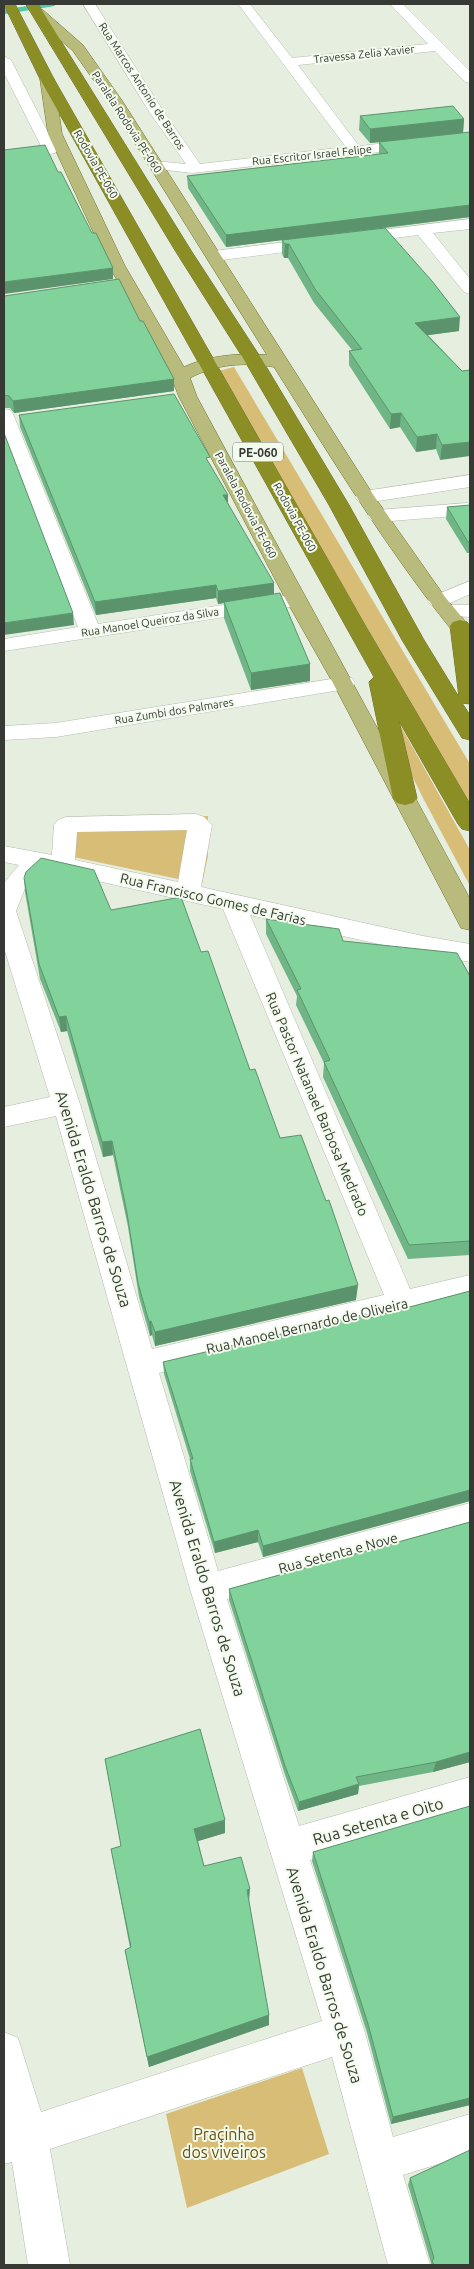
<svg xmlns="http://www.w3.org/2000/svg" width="474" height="2269" font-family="Ubuntu,sans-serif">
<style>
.green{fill:#d8bd77}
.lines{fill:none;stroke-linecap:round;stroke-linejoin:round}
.stream{stroke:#54c6aa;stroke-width:4.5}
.minor-casing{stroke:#b3bbad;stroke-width:1}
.major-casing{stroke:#6d702a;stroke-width:1}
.highway-casing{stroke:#6d702a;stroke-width:1}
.minor{fill:#fff;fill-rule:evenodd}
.major{fill:#b9bb7c;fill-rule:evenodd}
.highway{fill:#8b8d25;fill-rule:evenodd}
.wall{fill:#70b585}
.shaded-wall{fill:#5b936c}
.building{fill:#82d29b;stroke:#5b936c}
.labels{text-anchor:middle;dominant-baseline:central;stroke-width:4;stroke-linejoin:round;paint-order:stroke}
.far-street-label{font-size:11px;fill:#363934;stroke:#f3fbed}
.shield{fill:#f3fbed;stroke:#6f736c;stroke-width:1}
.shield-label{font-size:12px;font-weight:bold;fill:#363934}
.street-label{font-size:14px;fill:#363934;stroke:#f3fbed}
.near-street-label{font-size:16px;fill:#363934;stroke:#f3fbed}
.near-park-label{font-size:16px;fill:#695311;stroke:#f3fbed}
</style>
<rect width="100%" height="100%" fill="#e6eee0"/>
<!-- green -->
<g class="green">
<polygon points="234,367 470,764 470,805 218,371"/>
<polygon points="398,721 470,850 470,886 423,798 391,733"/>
<polygon points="208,816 208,856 202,884 59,854 62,822"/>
<polygon points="302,2068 329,2154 187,2208 166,2114"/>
</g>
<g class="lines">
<!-- stream -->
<polyline class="stream" points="4,12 53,4"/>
<defs>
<g id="minor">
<polygon points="83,4 95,4 164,112 200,164 346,147 238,4 250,4 292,58 428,44 390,4 403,4 470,71 470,83 465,82 435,51 298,65 359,146 470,134 470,142 192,173 150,168 148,165 155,161 186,164 150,113"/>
<polygon points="4,56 11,60 57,150 55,153 50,154 43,150 4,73"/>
<polygon points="470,219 470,229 433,233 470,279 470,294 464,292 418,235 214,261 208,259 206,256 208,253 214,251"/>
<polygon points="4,409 10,410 13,414 98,624 296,594 303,596 306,600 303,604 296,606 4,651 4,639 78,627 4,437"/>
<polygon points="470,475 470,487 365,503 358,501 355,497 358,493 365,491"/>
<polygon points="467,503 470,504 470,514 467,515 378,522 371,520 368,516 371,512 378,510"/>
<polygon points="470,581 470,594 446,605 470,605 470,617 440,615 437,611 440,607 431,605 428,601 431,597"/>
<polygon points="344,677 352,678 355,683 352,688 56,737 4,740 4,726 56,723"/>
<path d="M196,814l8,3 8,8 -11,62 222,49 47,8v18l-47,-8 -173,-39 160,374 60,-14v24l-311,74 59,198 252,-68v28l-243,68 72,227 171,-49v36l-160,47 55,173 28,104 77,-23v40l-67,21 27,90h-42l-56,-208 -282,92 20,116h-42l-16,-103 -8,2v-132l14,6 23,74 281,-91 -132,-432 -134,-473 -52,11v-20l46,-10 -46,-149v-65l15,-18 -15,-3v-16l48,9 2,-30 4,-5 8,-3zM187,830l-9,52 -103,-22 2,-28zM44,869l179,40 161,386 -232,54 -72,-245 -64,-193 10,-25z"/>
</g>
<path id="major" d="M38,9l5,1 40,35 40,57 251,394 71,101 25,30v19l-7,-2c-71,-86 -129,-182 -189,-277 -29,-5 -58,-3 -84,11l7,19c90,168 183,334 273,502v31l-9,-2 -3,-6 -125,-239 -47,-83 -107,-203 -8,-21 -62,-110 -61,-132 -8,-55 2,-3h10l2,3 8,55 63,132 59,101c26,-12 55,-14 83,-12l-156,-250 -38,-54 -40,-35 -1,-3z"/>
<g id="highway">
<polygon points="4,4 15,4 54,79 365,625 470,804 470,831 462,829 458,824 399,721 417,798 413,803 405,805 397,803 393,798 369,682 374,677 40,79"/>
<polygon points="26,4 38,4 192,252 261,358 349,505 424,640 459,697 450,626 453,622 460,620 467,622 470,626 470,704 462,703 470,715 470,740 462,738 402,640 329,505 243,358 176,252"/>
</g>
</defs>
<!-- minor casing -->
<use href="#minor" class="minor-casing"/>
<!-- major casing -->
<use href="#major" class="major-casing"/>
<!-- highway casing -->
<use href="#highway" class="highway-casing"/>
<!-- minor -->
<use href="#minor" class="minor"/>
<!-- major -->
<use href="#major" class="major"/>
<!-- highway -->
<use href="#highway" class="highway"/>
</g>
<!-- wall -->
<g class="wall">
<polygon points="360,116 464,119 463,133 470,132 470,218 470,217 385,228 459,331 428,335 462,371 440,460 436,449 416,452 400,427 390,429 349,365 349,351 352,350 314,303 288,258 284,258 282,254 282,240 363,230 226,247 188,188 187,176 379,154 379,142 434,136 370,143 359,130"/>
<polygon points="4,296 140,321 174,379 174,391 14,413 10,408 4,408"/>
<polygon points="19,415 210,464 228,504 310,664 310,681 251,690 224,618 224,603 218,604 216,598 96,615 20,427"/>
<polygon points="470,505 470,553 467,553 446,519 447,507"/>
<polygon points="24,878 111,910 201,952 250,1070 280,1138 356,1300 155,1346 152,1335 150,1336 139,1297 128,1227 113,1155 103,1157 67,1031 61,1032 40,979 25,892"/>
<polygon points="266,919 343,941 470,976 470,1255 408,1259 323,1077 324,1063 296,1005 297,996 266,934"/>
<polygon points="470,1291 470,1502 470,1501 263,1557 258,1542 215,1553 190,1471 190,1459 164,1374 163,1362 368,1318"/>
<polygon points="470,1522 470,1762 433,1772 359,1786 358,1794 298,1811 285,1775 229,1600 229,1589"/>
<polygon points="105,1759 225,1833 198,1841 204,1866 249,1901 269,2025 149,2067 127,1961 125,1950 130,1948 111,1849 121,1846"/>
<polygon points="313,1852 470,2105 391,2124 367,2033 312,1861"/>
<polygon points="410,2178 470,2265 431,2265 431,2263 408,2185"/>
</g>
<!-- shaded-wall -->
<g class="shaded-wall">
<polygon points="464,119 463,133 370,143 370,129"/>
<polygon points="470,205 470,217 226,247 226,235"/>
<polygon points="285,244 289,244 288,258 284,258"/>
<polygon points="113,268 113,279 4,294 4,282"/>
<polygon points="460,317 459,331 414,337 415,323"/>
<polygon points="174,379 174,391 14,413 13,401"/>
<polygon points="401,413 400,427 390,429 391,414"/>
<polygon points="437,434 436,449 416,452 417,437"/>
<polygon points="470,442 470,456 440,460 442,445"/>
<polygon points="223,495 228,495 228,507"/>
<polygon points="274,583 274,595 218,604 218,591"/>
<polygon points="216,585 216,598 96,615 95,602"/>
<polygon points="73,613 74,625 4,635 4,623"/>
<polygon points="310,664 310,681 251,690 251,673"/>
<polygon points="66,1016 67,1031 61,1032 59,1017"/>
<polygon points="112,1141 113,1155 103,1157 102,1142"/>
<polygon points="358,1285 356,1300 155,1346 155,1332"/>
<polygon points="151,1321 152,1335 150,1336 149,1322"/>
<polygon points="470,1490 470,1501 263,1557 263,1546"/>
<polygon points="258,1530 258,1542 215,1553 214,1542"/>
<polygon points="470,1752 470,1762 433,1772 436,1762"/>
<polygon points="359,1784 358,1794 298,1811 299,1802"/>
<polygon points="225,1820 225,1833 195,1842 194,1829"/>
<polygon points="250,1889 249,1901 247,1890"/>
<polygon points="269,2015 269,2025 149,2067 147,2057"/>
<polygon points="470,2098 470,2105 391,2124 393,2117"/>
</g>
<!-- building -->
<g class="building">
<polygon points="453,106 464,119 370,129 360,116"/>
<polygon points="470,132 470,205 226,235 187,176 388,153 379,142"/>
<polygon points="45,145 58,172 61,172 92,233 96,233 113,268 4,282 4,150"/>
<polygon points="385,228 432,281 460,317 415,323 462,371 470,370 470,442 442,445 437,434 417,437 401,413 391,414 349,351 362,349 315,289 289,244 285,244 282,240"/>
<polygon points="119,279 140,321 143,321 174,379 13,401 9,396 4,395 4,296"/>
<polygon points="174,394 210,457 206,458 228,495 223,495 274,583 218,591 216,585 95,602 19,415"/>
<polygon points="4,433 73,613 4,623"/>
<polygon points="470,505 470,542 468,542 447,507"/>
<polygon points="280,593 310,664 251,673 224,602"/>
<polygon points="41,858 94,870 111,910 181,897 201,952 208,951 250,1070 255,1069 280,1138 301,1135 326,1201 329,1200 358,1285 155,1332 151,1321 149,1322 138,1283 127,1213 112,1141 102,1142 66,1016 59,1017 39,964 24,878 26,872"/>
<polygon points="266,919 339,929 343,941 457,953 470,976 470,1241 409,1245 324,1062 330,1060 297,990 301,989"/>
<polygon points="470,1291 470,1490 263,1546 258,1530 214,1542 190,1459 193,1459 163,1362 366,1314 368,1318"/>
<polygon points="470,1522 470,1752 436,1762 356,1777 359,1784 299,1802 285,1766 229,1589"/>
<polygon points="200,1729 225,1820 194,1829 204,1866 241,1857 250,1889 247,1890 269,2015 147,2057 125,1950 131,1947 111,1849 121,1846 105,1759"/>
<polygon points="470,1806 470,2098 393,2117 368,2024 313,1852"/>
<polygon points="470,2150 470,2265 434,2265 432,2261 434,2258 410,2178"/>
</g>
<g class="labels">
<!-- far-street labels -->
<g class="far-street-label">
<text transform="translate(364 54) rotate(-6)">Travessa Zelia Xavier</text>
<text transform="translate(142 86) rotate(57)">Rua Marcos Antonio de Barros</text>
<text transform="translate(127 122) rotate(57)">Paralela Rodovia PE-060</text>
<text transform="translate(312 155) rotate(-6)">Rua Escritor Israel Felipe</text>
<text transform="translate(96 164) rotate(60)">Rodovia PE-060</text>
<text transform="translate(246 505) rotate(62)">Paralela Rodovia PE-060</text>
<text transform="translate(295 517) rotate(61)">Rodovia PE-060</text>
<text transform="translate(150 622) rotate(-9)">Rua Manoel Queiroz da Silva</text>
<text transform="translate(174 711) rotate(-9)">Rua Zumbi dos Palmares</text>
</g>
<!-- shield labels -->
<rect class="shield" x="233" y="442.5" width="50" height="19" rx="4"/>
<g class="shield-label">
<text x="258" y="452">PE-060</text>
</g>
<!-- street labels -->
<g class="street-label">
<text transform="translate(213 899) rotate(13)">Rua Francisco Gomes de Farias</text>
<text transform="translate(317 1104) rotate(67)">Rua Pastor Natanael Barbosa Medrado</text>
<text transform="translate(307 1326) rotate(-13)">Rua Manoel Bernardo de Oliveira</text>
<text transform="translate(338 1553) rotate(-15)">Rua Setenta e Nove</text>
</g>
<!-- near-street labels -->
<g class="near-street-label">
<text transform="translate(94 1199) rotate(73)">Avenida Eraldo Barros de Souza</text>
<text transform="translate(208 1588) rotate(73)">Avenida Eraldo Barros de Souza</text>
<text transform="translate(378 1821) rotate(-16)">Rua Setenta e Oito</text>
<text transform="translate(325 1975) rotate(73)">Avenida Eraldo Barros de Souza</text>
</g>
<!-- near-park labels -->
<g class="near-park-label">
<text x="224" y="2134">Praçinha<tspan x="224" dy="18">dos viveiros</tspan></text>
</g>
</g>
<!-- border -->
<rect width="474" height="2269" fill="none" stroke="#363934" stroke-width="10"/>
</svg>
